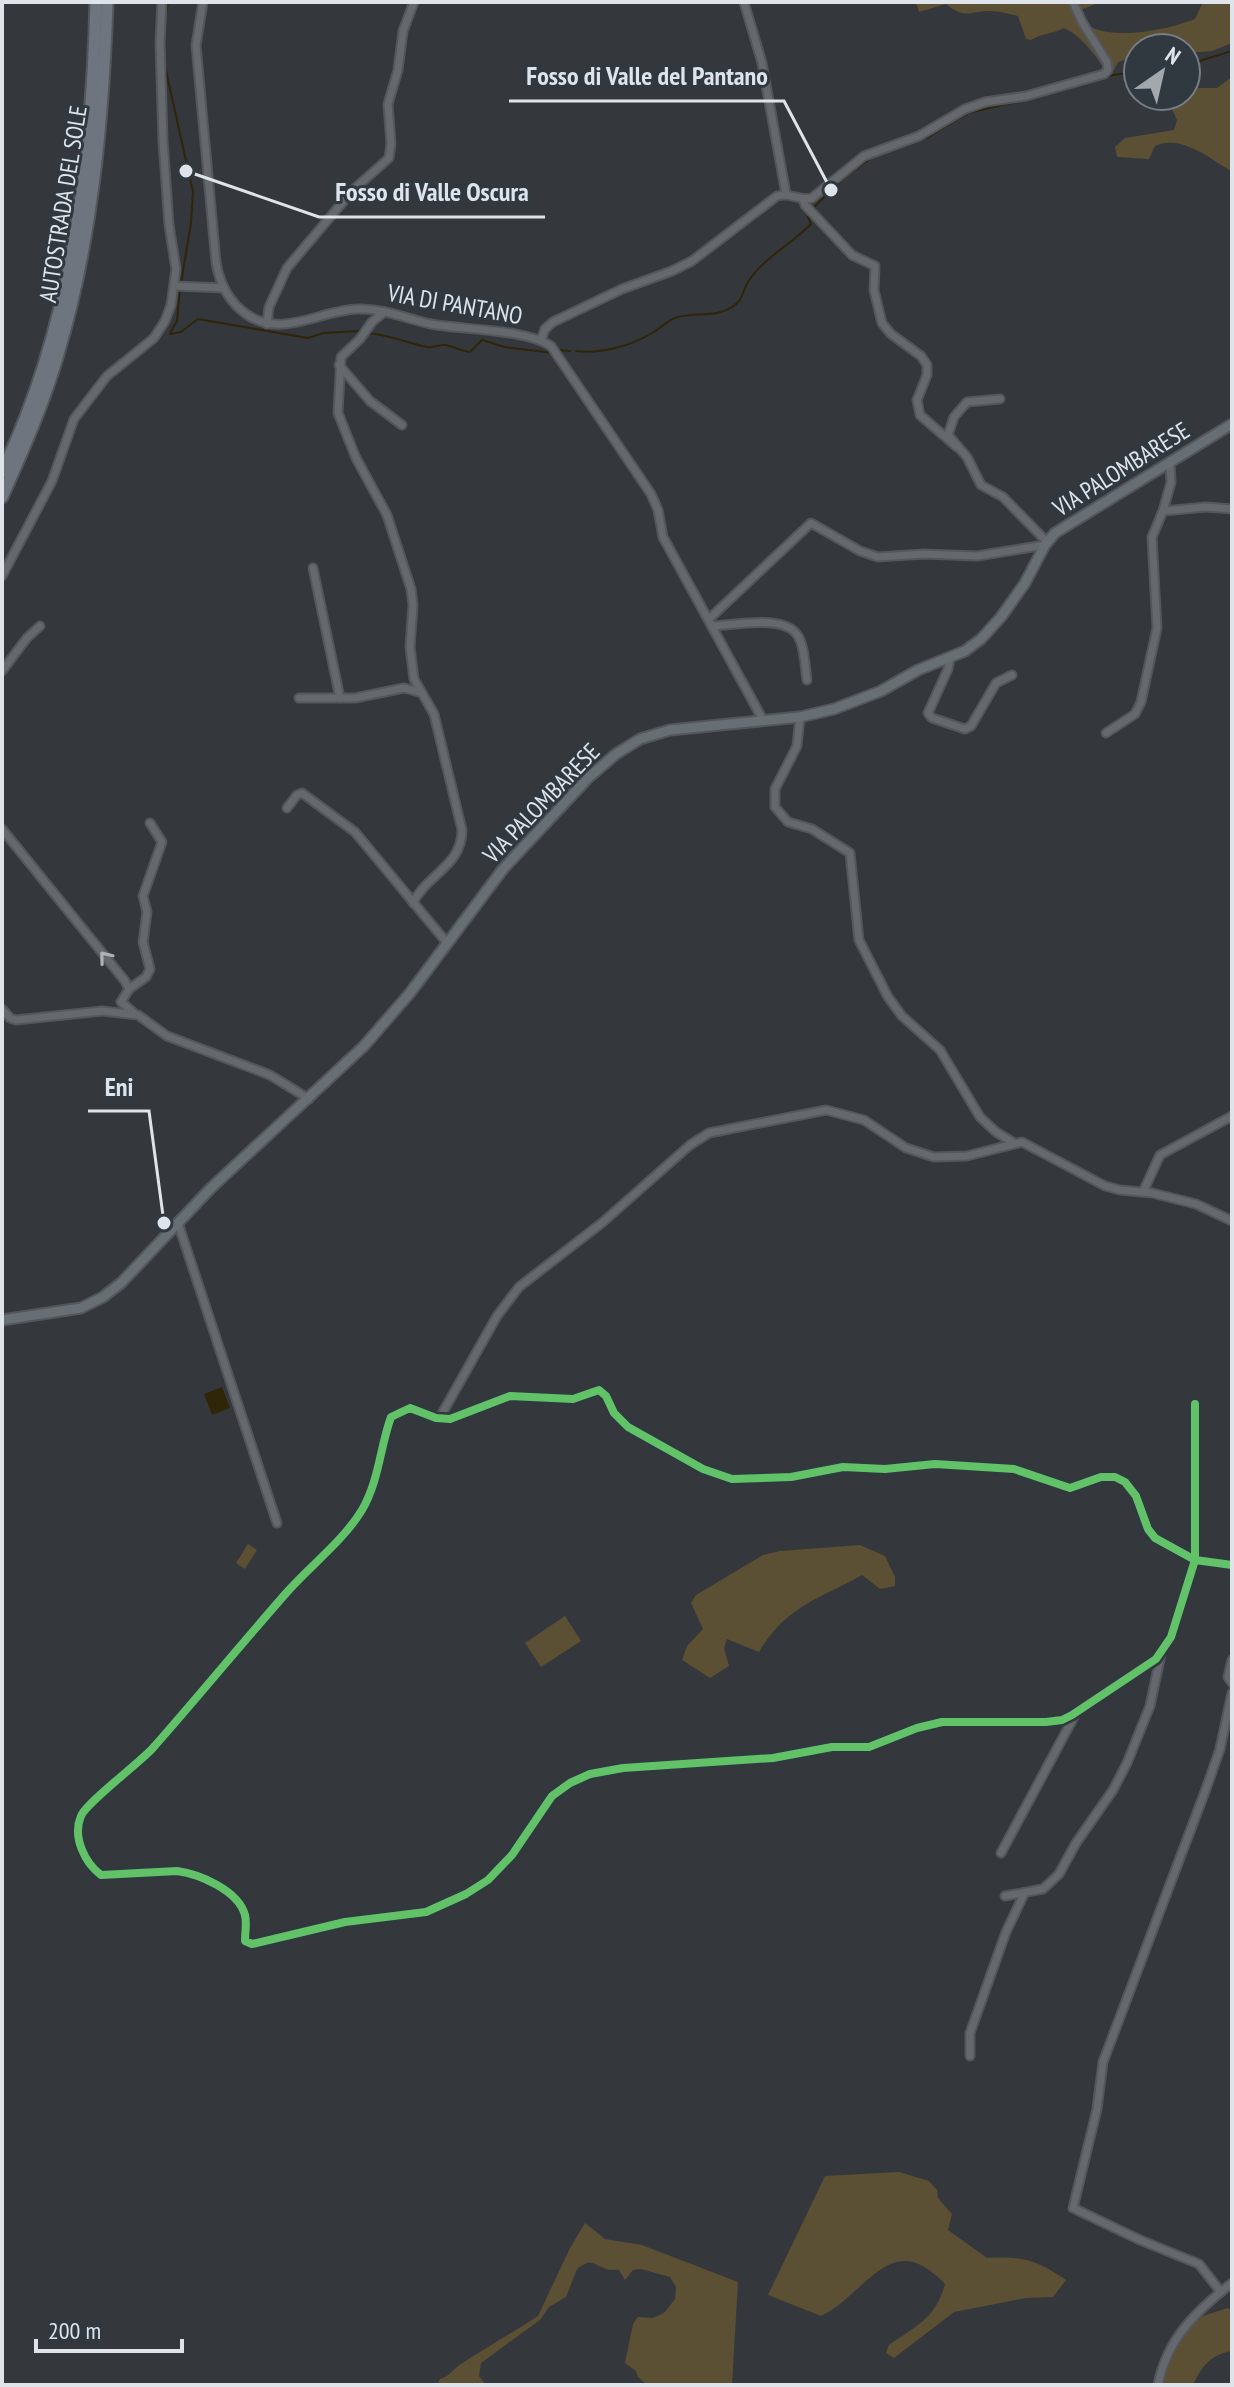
<svg xmlns="http://www.w3.org/2000/svg" width="1234" height="2387" font-family="'PT Sans Narrow',sans-serif">
<style>
.green{fill:#5b4f34}
.water{fill:#2f2508}
.lines{fill:none;stroke-linecap:round;stroke-linejoin:round}
.stream{stroke:#2f2508;stroke-width:2}
.minor-casing{stroke:#53575b;stroke-width:11}
.major-casing{stroke:#53575b;stroke-width:13}
.highway-casing{stroke:#53575b;stroke-width:15}
.minor{stroke:#65686c;stroke-width:7}
.major{stroke:#676e74;stroke-width:9}
.highway{stroke:#6e757e;stroke-width:11}
.cycleway-casing{stroke:#303840;stroke-width:13}
.cycleway{stroke:#61c268;stroke-width:8}
.oneway{stroke:#aeb2b8}
.labels{text-anchor:middle;dominant-baseline:central;stroke-width:6;stroke-linejoin:round;paint-order:stroke}
.street-label{font-size:24px;fill:#dfe4ea;stroke:#303840}
.leader{fill:none;stroke:#dfe4ea;stroke-width:3}
.callout-dot{fill:#dfe4ea;stroke:#303840;stroke-width:3}
.callout-label{font-size:26px;text-anchor:middle;font-weight:bold;fill:#dfe4ea;stroke:#303840;stroke-width:6;stroke-linejoin:round;paint-order:stroke}
</style>
<rect width="100%" height="100%" fill="#34383c"/>
<!-- green -->
<g class="green">
<path d="M916,2h185l-28,11c23,33 91,18 122,6l8,-17h29v41l-20,8 -26,2v-5h-48v8l-20,6 -4,8 -10,-1c-7,-13 -26,-36 -40,-41 -11,6 -22,5 -33,12l-5,-1 -8,-23c-9,-2 -19,-5 -28,-5 -21,0 -25,9 -44,-7l-27,8z"/>
<path d="M1232,77v95c-21,-13 -51,-38 -77,-26l-6,13 -32,-2 -2,-10 10,-9 49,-8 3,-10 -8,-17 2,-7h15v-8h31z"/>
<polygon points="248,1544 257,1550 245,1569 236,1563"/>
<path d="M860,1545l25,11 10,21v9l-15,3 -18,-14c-44,25 -75,30 -103,77l-32,-13 -3,9 5,18 -19,12 -28,-18 5,-14 16,-17 -12,-26 5,-8 67,-40 17,-4z"/>
<polygon points="565,1616 581,1641 541,1667 525,1643"/>
<path d="M899,2172l30,9 8,9 1,8 14,16 -4,16 39,28c35,-2 50,2 79,22l-13,17 -27,1 -72,14 -60,46 -8,-5 3,-8c27,-19 47,-27 56,-61 -54,-58 -77,9 -124,32l-53,-21 57,-119z"/>
<path d="M585,2223l20,16 37,6 96,37 -6,103h-85l-9,-8 -2,-6 -11,-8 8,-39 5,-7 15,1 11,-5 11,-14 1,-12 -6,-10 -29,-8 -8,1 -8,10 -6,-10c-5,-1 -9,1 -13,-1 -13,-5 -15,-11 -29,0l-11,28 -17,10 -9,13 -59,43 -2,13 7,9h-49l3,-6c9,-2 13,-10 21,-15 25,-16 52,-32 77,-48l32,-68z"/>
<path d="M1227,2308l5,2v41c-22,4 -30,15 -39,34h-33c4,-18 17,-50 32,-62 8,-8 25,-11 35,-15z"/>
</g>
<!-- water -->
<polygon class="water" points="222,1387 230,1408 212,1415 204,1394"/>
<g class="lines">
<!-- stream -->
<g class="stream">
<polyline points="164,24 168,2"/>
<polyline points="164,62 193,192 191,223 181,283"/>
<polyline points="1186,65 1232,51"/>
<polyline points="1108,76 1138,71"/>
<polyline points="890,150 928,137 968,113 1025,100"/>
<polyline points="170,333 177,321 180,289"/>
<path d="M366,333c22,1 40,10 61,14 7,1 13,-3 19,-2 9,2 15,6 24,7l12,-12 22,7 49,6"/>
<polyline points="170,334 181,332 198,319 308,338 323,333 360,331"/>
<polyline points="558,350 570,351"/>
<path d="M576,351c25,3 55,-5 76,-18 9,-5 17,-14 26,-16 19,-5 37,1 54,-10 11,-6 10,-15 16,-25 15,-24 44,-38 63,-58l-3,-7 2,-6 35,-34 27,-20"/>
</g>
<defs>
<g id="minor">
<path d="M203,2l-7,43 20,217c3,18 11,36 25,48 37,32 77,0 117,-1 25,-1 49,10 73,15 32,6 95,5 120,22l100,148 7,16 5,27 100,183"/>
<polyline points="744,2 762,63 786,194"/>
<polyline points="803,199 805,205 852,255 875,266 874,290 882,323 891,334 921,356 927,365 927,375 917,400 920,415 957,447"/>
<polyline points="175,286 224,288"/>
<path d="M384,312l-12,10 -12,17 -19,18 -3,56 18,45 31,57 24,74 2,16 -3,42 4,32 20,35 28,116c0,36 -36,45 -49,73"/>
<polyline points="267,324 269,307 287,268 353,190 389,158 391,144 388,104 398,70 403,31 414,2"/>
<path d="M541,340l4,-11 8,-7 69,-33 50,-18 20,-10 85,-65c13,-4 22,5 35,2l52,-42 55,-20 46,-27 20,-7 41,-6 78,-22 4,-4 -1,-8 -25,-40 -9,-20"/>
<polyline points="339,365 370,401 402,425"/>
<polyline points="1000,399 967,402 954,417 948,435 967,457 981,485 1003,497 1047,542"/>
<polyline points="1170,463 1171,482 1163,511 1206,507 1232,509"/>
<polyline points="313,568 340,698"/>
<polyline points="2,576 52,481 74,419 107,376 154,338 165,321 171,305 176,269 169,225 163,141 160,43 162,2"/>
<polyline points="709,619 811,523 860,551 878,557 924,554 977,556 1045,545"/>
<path d="M713,626c23,-1 72,-12 85,10 7,12 7,31 9,44"/>
<polyline points="950,658 948,669 928,713 932,718 965,729 971,726 996,683 1012,675"/>
<polyline points="2,671 27,638 40,626"/>
<polyline points="299,698 355,698 404,688 419,692"/>
<polyline points="800,717 797,746 775,789 775,807 788,822 812,829 850,853 859,940 888,997 902,1016 940,1050 980,1117 996,1132 1014,1143"/>
<polyline points="1106,733 1135,714 1141,702 1157,628 1152,537 1163,511"/>
<polyline points="287,808 297,795 302,793 355,832 447,943"/>
<polyline points="2,829 125,981 129,989 121,1002 133,1012"/>
<polyline points="129,989 146,977 150,969 143,942 147,912 143,896 162,842 150,823"/>
<polyline points="2,1009 10,1018 16,1020 102,1011 138,1015 167,1036 270,1075 309,1099"/>
<polyline points="1143,1192 1160,1155 1232,1116"/>
<polyline points="178,1223 277,1523"/>
<path d="M1195,1404v156l-24,77 -15,22 -84,56 -10,5 -16,2h-104l-25,6 -48,19h-37l-59,11 -150,10 -33,6 -20,9 -18,13 -40,59 -24,25 -22,14 -40,18 -81,10 -93,22 -7,-3c0,-9 2,-18 0,-26 -7,-25 -46,-41 -68,-44l-76,4c-16,-12 -29,-38 -20,-59 5,-13 57,-52 71,-67 46,-52 90,-106 136,-158 24,-27 55,-50 74,-81 17,-29 18,-63 29,-93l19,-9 26,10 14,1 60,-23 63,3 26,-9 7,6 8,17 14,14 75,42 29,10 59,-2 52,-10 42,2 50,-5 79,5 56,19 31,-11h14l10,5 11,14 12,33 7,9 40,22 37,5"/>
<polyline points="439,1419 497,1316 519,1287 603,1222 690,1145 709,1133 826,1110 864,1120 906,1148 934,1157 967,1156 1022,1142 1105,1186 1120,1190 1152,1193 1196,1204 1232,1221"/>
<polyline points="1232,1660 1228,1677 1232,1683"/>
<polyline points="1001,1853 1075,1715"/>
<polyline points="1005,1896 1043,1889 1059,1874 1076,1843 1113,1790 1127,1763 1150,1706 1161,1654"/>
<polyline points="970,2056 970,2033 1006,1932 1024,1894"/>
<polyline points="1221,2292 1199,2264 1140,2240 1073,2208 1097,2109 1103,2062 1206,1789 1220,1749 1232,1693"/>
<path d="M1158,2385c9,-46 38,-74 74,-102"/>
</g>
<polyline id="major" points="2,1320 81,1308 103,1297 121,1283 211,1188 364,1046 410,993 503,869 588,778 616,754 640,739 670,730 800,717 834,709 881,691 918,670 965,651 981,639 1001,617 1025,583 1045,545 1055,533 1232,424"/>
<g id="highway">
<path d="M2,472c70,-145 90,-311 94,-470"/>
<path d="M2,497c21,-47 42,-94 56,-143 34,-114 45,-234 49,-352"/>
</g>
</defs>
<!-- minor casing -->
<use href="#minor" class="minor-casing"/>
<!-- major casing -->
<use href="#major" class="major-casing"/>
<!-- highway casing -->
<use href="#highway" class="highway-casing"/>
<!-- minor -->
<use href="#minor" class="minor"/>
<!-- major -->
<use href="#major" class="major"/>
<!-- highway -->
<use href="#highway" class="highway"/>
<defs>
<path id="cycleway" d="M1195,1404v156l-24,77 -15,22 -84,56 -10,5 -16,2h-104l-25,6 -48,19h-37l-59,11 -150,10 -33,6 -20,9 -18,13 -40,59 -24,25 -22,14 -40,18 -81,10 -93,22 -7,-3c0,-9 2,-18 0,-26 -7,-25 -46,-41 -68,-44l-76,4c-16,-12 -29,-38 -20,-59 5,-13 57,-52 71,-67 46,-52 90,-106 136,-158 24,-27 55,-50 74,-81 17,-29 18,-63 29,-93l19,-9 26,10 14,1 60,-23 63,3 26,-9 7,6 8,17 14,14 75,42 29,10 59,-2 52,-10 42,2 50,-5 79,5 56,19 31,-11h14l10,5 11,14 12,33 7,9 40,22 37,5"/>
</defs>
<!-- cycleway casing -->
<use href="#cycleway" class="cycleway-casing"/>
<!-- cycleway -->
<use href="#cycleway" class="cycleway"/>
</g>
<!-- one-way arrows -->
<defs><path id="oneway-chevron" d="M-2-3.5L2.5 0L-2 3.5" fill="none" stroke-width="1.6" stroke-linecap="round" stroke-linejoin="round" transform="scale(2)"/></defs>
<use class="oneway" href="#oneway-chevron" transform="translate(105 957) rotate(-129)"/>
<g class="labels">
<!-- street labels -->
<g class="street-label">
<text transform="translate(63 204) rotate(-81)">AUTOSTRADA DEL SOLE</text>
<text transform="translate(455 304) rotate(10)">VIA DI PANTANO</text>
<text transform="translate(1121 469) rotate(-32)">VIA PALOMBARESE</text>
<text transform="translate(541 803) rotate(-46)">VIA PALOMBARESE</text>
</g>
</g>
<!-- callouts -->
<path class="leader" d="M831 190L784 101H509M186 171L319 217H545M164 1223L149 1111H88"/>
<g class="callout-dot">
<circle cx="831" cy="190" r="8"/>
<circle cx="186" cy="171" r="8"/>
<circle cx="164" cy="1223" r="8"/>
</g>
<g class="callout-label">
<text x="647" y="85">Fosso di Valle del Pantano</text>
<text x="432" y="201">Fosso di Valle Oscura</text>
<text x="119" y="1096">Eni</text>
</g>
<!-- border -->
<rect width="1234" height="2387" fill="none" stroke="#dfe4ea" stroke-width="8"/>
<!-- north arrow -->
<g transform="translate(1162 72) rotate(34)"><circle r="38" fill="#303840" stroke="#767d84" stroke-width="2"/>
<path d="M0-6L14 30L0 20L-14 30Z" fill="#a3a8ad"/>
<text y="-12" font-size="22" font-weight="bold" text-anchor="middle" fill="#dfe4ea">N</text>
</g>
<!-- scale -->
<path d="M36 2339v12h146v-12" fill="none" stroke="#dfe4ea" stroke-width="4"/>
<text x="48" y="2339" font-size="24" fill="#dfe4ea" stroke="#303840" stroke-width="6" paint-order="stroke">200 m</text>
</svg>
